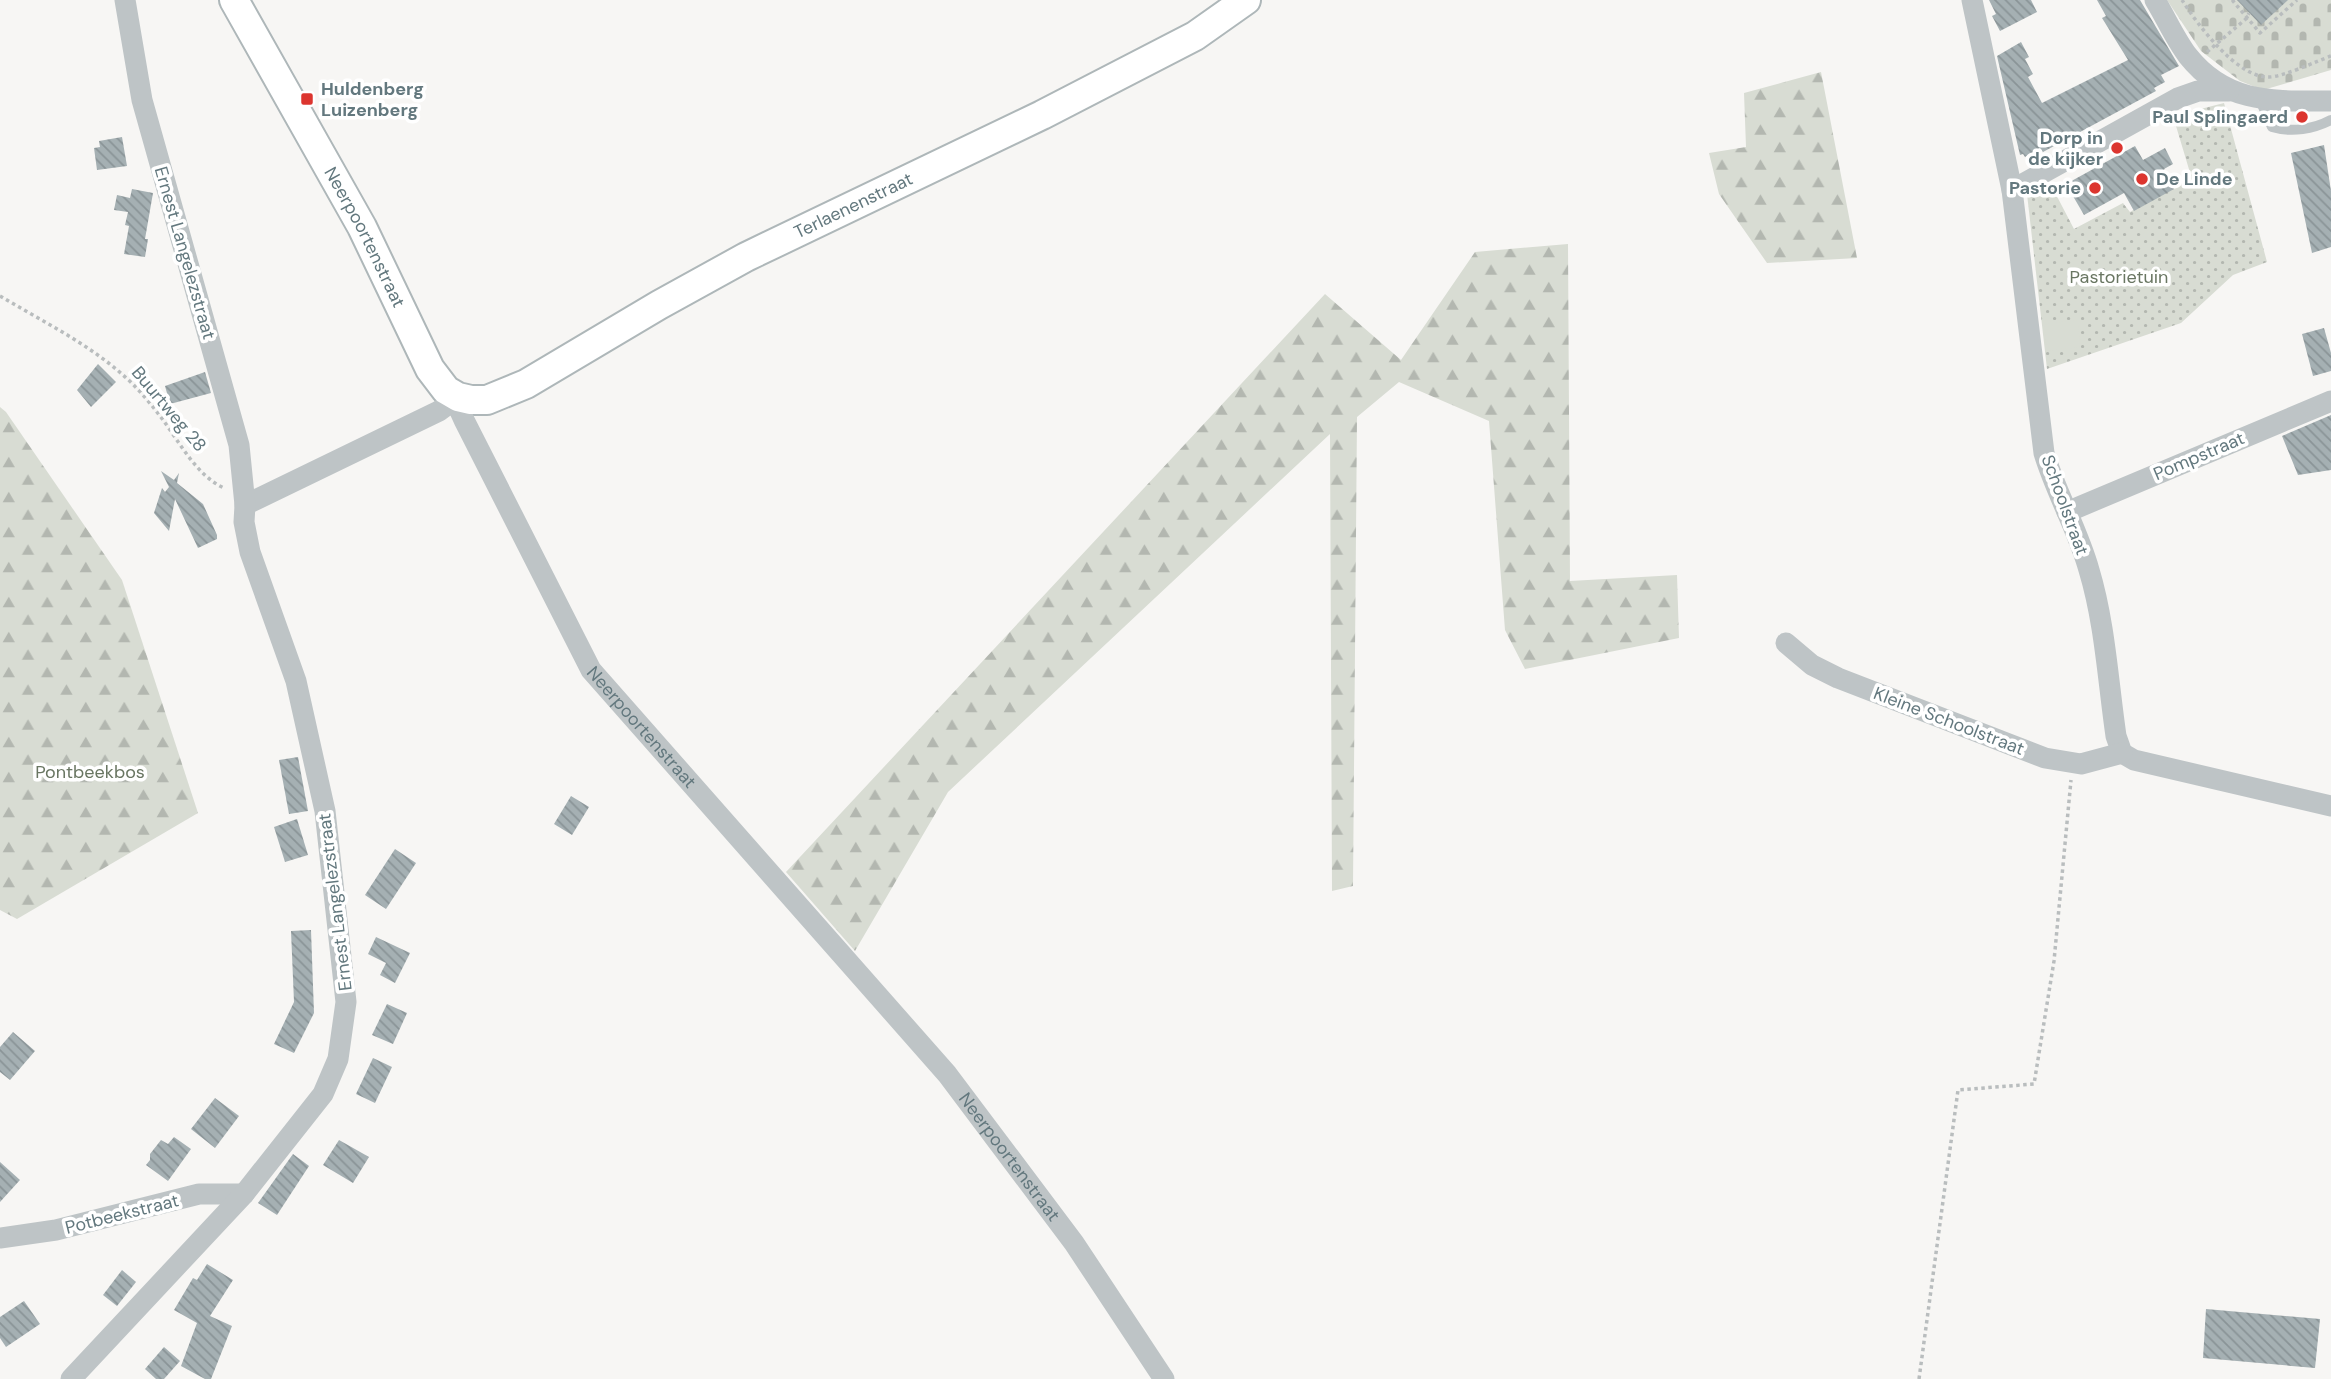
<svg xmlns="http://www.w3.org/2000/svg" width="2331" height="1379" font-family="'DM Sans',sans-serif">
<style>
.green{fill:url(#green-dots)}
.forest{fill:url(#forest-firs)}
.cemetery{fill:url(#cemetery-stones)}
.pitch{fill:#d8dcd3}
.building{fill:url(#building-back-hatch)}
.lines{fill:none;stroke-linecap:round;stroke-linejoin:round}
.secondary-casing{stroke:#aeb7b9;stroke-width:32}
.path{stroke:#b9bdbe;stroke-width:3.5;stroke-dasharray:3.5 3.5;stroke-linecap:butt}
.lane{stroke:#bec4c6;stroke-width:10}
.street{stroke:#bec4c6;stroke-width:21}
.secondary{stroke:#fff;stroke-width:28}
.poi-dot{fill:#dc352f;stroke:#fff;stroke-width:2.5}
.labels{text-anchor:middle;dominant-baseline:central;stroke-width:7;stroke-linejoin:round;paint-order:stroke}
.poi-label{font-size:18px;font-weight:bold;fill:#63787e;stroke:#fff;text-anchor:end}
.street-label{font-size:18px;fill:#63787e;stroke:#fff}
.park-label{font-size:18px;fill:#697662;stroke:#fff}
</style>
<defs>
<pattern id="green-dots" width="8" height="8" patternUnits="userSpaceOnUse" patternTransform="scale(1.75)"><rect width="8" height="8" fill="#d8dcd3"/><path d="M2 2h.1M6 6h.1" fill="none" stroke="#b3b7b0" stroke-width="1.8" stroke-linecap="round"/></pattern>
<pattern id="forest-firs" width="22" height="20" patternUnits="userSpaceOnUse" patternTransform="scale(1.75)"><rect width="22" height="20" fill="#d8dcd3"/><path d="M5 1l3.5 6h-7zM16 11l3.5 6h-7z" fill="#b3b7b0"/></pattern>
<pattern id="cemetery-stones" width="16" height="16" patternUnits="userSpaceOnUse" patternTransform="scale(1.75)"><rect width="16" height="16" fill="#d8dcd3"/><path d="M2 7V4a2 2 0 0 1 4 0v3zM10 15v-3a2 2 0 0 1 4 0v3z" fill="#b3b7b0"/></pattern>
<pattern id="building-back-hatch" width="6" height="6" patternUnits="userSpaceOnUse" patternTransform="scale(1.75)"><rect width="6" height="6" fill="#a5b0b3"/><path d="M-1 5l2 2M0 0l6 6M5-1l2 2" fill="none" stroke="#8a9497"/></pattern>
</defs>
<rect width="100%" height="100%" fill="#f7f6f4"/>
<!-- green -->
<polygon class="green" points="2224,103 2267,262 2233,275 2181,323 2047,369 2027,194 2050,183 2074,229 2123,203 2130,212 2191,176 2173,116"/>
<!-- forest -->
<g class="forest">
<polygon points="1821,72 1857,258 1767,263 1719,194 1709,153 1746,147 1744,93"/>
<polygon points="1568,244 1570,581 1677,575 1679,638 1525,669 1505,630 1489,421 1399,382 1357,417 1353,886 1332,891 1330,434 948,792 855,951 786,872 1325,294 1401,360 1475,252"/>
<polygon points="0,407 6,412 122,580 198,813 17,919 0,910"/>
</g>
<!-- cemetery -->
<polygon class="cemetery" points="2167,0 2331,0 2331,70 2263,90 2240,81 2201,51"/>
<!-- pitch -->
<polygon class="pitch" points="2078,320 2080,347 2047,351 2044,324"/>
<!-- building -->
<g class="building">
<polygon points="1989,0 2031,0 2037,12 2000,31 1992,16 1996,14"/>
<polygon points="2097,0 2140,0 2179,66 2161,75 2165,82 2154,88 2156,91 2043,152 2040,148 2025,157 2023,154 2020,155 1997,56 2021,42 2029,57 2025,59 2033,74 2028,77 2042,103 2128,60 2102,18 2106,16"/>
<polygon points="2237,0 2288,0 2261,25"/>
<polygon points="122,137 127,166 97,170 94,148 100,147 99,141"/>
<polygon points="2324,145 2331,191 2331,247 2312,253 2291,153"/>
<polygon points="2135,146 2143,160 2165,148 2173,164 2164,169 2174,189 2134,211 2124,193 2084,215 2066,184"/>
<polygon points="132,189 153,193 145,239 148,239 145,257 124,254 129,226 125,225 128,212 114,210 117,195 130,198"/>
<polygon points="2324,328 2331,353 2331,371 2313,376 2302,334"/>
<polygon points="98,364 116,382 91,407 77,390"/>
<polygon points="205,372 211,393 170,404 165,386"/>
<polygon points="2331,415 2331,470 2298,475 2282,436"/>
<polygon points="161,471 174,480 179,473 177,483 203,504 217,535 217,539 198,548 175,499 169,531 154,513 162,488 165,492 169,487"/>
<polygon points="298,757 308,811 289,814 279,760"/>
<polygon points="571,796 589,807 572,835 554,824"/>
<polygon points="297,819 308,855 285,862 274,827"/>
<polygon points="395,849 416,863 386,909 365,895"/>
<polygon points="311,930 314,1013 294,1053 274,1044 294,1002 291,931"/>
<polygon points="376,937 410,953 395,983 380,975 386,963 368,954"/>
<polygon points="387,1004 407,1013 393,1044 372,1035"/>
<polygon points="13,1032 35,1051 10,1080 0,1072 0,1047"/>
<polygon points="373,1058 392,1067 375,1103 356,1094"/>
<polygon points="215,1098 239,1116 215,1148 191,1129"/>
<polygon points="174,1137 191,1149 168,1181 146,1165 150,1160 150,1154 161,1140 168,1144"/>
<polygon points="339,1140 369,1157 353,1183 323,1165"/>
<polygon points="293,1154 309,1166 277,1215 258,1203"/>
<polygon points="0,1162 20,1180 0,1202"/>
<polygon points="207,1264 233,1280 210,1316 232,1326 211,1379 205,1379 181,1366 197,1323 174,1310 193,1278 197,1280"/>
<polygon points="122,1270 136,1282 117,1306 103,1295"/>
<polygon points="24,1301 40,1324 6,1347 0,1338 0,1317"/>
<polygon points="2206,1309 2320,1319 2315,1368 2203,1358"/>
<polygon points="164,1347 180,1361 164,1379 156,1379 145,1369"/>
</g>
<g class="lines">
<defs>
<g id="secondary">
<path id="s2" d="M234,0l128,227 68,142 16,21 12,7 13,3h16l39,-16 133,-79 87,-48 296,-142 153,-79 51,-36"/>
</g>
</defs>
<!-- secondary casing -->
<use href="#secondary" class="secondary-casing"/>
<!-- path -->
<g class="path">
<path d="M2182,0c15,24 55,78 87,77 14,0 48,-16 62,-21"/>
<polyline points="2234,0 2233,1 2260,33 2297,0"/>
<polyline points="2207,52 2247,18 2249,13"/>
<path d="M0,296c42,25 87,47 123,79 15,13 28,29 40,45 17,23 34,56 61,68"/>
<polyline points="1919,1379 1958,1090 2034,1084 2054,961 2071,780"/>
</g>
<!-- lane -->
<path class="lane" d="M2259,98l13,29c20,6 42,2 59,-7"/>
<!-- street -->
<g class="street">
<path d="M1972,0l40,190 32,263c12,40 34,77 45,117 16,53 19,111 27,166l6,17 12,7 197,46"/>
<path d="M2155,0c11,18 20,39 33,56 39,49 87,45 143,45"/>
<polyline points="2012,190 2178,98 2198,91 2229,91"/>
<path id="s1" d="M245,505l194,-94 19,-14 1,12 5,11 127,250 356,404 127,169 90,136"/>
<polyline points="2067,512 2331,401"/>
<polyline points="1786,643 1812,665 1838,678 2045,758 2081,764 2122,753"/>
<polyline points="0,1238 56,1230 199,1194 244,1194"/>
<polyline points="71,1379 244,1194 323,1094 338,1059 346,1002 325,811 296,681 250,552 244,522 245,505 239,445 142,100 125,0"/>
</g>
<!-- secondary -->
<use href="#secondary" class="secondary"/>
</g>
<!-- markers -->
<g class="poi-dot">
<rect x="300" y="92" width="14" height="14" rx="3.5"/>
<circle cx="2302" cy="117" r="7"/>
<circle cx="2117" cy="148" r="7"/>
<circle cx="2142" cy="179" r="7"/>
<circle cx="2095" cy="188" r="7"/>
</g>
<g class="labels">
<!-- poi labels -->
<g class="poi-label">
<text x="321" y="89" text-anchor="start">Huldenberg<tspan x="321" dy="21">Luizenberg</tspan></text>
<text x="2288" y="117">Paul Splingaerd</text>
<text x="2103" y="138">Dorp in<tspan x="2103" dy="21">de kijker</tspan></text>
<text x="2156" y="179" text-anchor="start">De Linde</text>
<text x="2081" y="188">Pastorie</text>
</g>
<!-- street labels -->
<g class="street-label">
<text stroke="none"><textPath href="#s2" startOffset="903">Terlaenenstraat</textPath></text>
<text stroke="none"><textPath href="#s2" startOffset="271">Neerpoortenstraat</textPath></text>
<text transform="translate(185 253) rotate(74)">Ernest Langelezstraat</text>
<text transform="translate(169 409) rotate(50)">Buurtweg 28</text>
<text transform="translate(2199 456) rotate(-23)">Pompstraat</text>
<text transform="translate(2065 505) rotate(70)">Schoolstraat</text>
<text transform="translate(1949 721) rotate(21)">Kleine Schoolstraat</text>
<text stroke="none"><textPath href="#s1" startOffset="620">Neerpoortenstraat</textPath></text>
<text transform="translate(335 902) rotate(-97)">Ernest Langelezstraat</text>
<text stroke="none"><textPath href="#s1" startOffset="1186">Neerpoortenstraat</textPath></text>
<text transform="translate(122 1214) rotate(-14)">Potbeekstraat</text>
</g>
<!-- park labels -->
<g class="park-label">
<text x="2119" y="277">Pastorietuin</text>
<text x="90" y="772">Pontbeekbos</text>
</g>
</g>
</svg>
